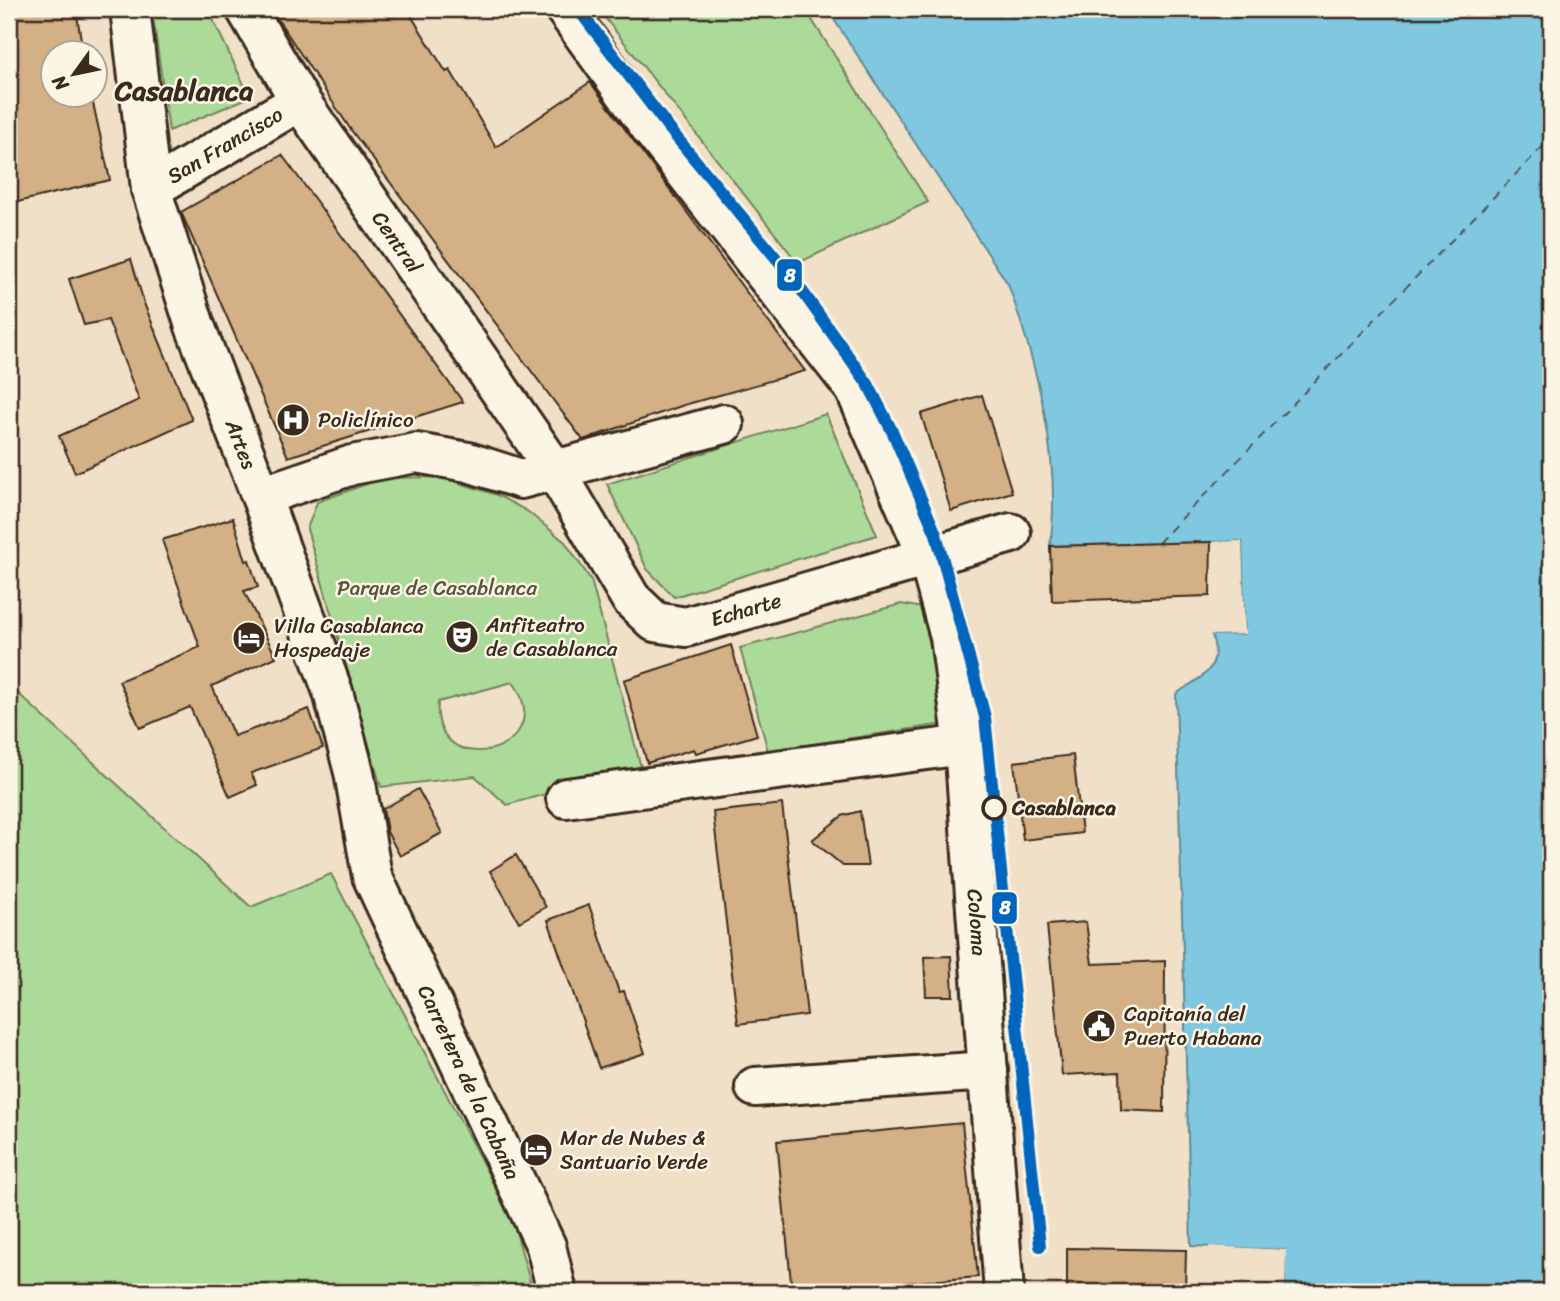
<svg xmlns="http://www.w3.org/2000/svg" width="1560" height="1301" font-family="Sriracha,sans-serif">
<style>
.green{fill:#abda99;stroke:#73825c;stroke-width:2;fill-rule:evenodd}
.water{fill:#7fc8e0;stroke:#648992;stroke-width:2}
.pier{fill:#f0e0c8}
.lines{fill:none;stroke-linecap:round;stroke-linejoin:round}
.ferry{stroke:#4f5958;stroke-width:2;stroke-dasharray:9 7;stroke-linecap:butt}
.building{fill:#d3b085;stroke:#3b2a1e;stroke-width:2}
.minor-casing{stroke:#3b2a1e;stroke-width:44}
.major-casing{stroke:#3b2a1e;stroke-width:44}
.minor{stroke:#fcf5e5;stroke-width:38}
.major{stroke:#fcf5e5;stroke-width:38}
.rail-1-casing{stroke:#fcf5e5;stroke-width:18}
.rail-1{stroke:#0065bd;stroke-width:12}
.stop-dot{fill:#fcf5e5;stroke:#3b2a1e;stroke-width:3.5}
.labels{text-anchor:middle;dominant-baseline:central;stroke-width:5;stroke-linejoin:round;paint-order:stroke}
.street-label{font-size:21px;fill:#3b2a1e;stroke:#fcf5e5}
.poi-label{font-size:21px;fill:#3b2a1e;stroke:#fcf5e5;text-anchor:start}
.park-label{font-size:21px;fill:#57563d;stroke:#fcf5e5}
.stop-label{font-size:21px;font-weight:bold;fill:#3b2a1e;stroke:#fcf5e5;text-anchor:start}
.district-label{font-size:28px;font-weight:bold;fill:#3b2a1e;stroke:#fcf5e5}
.line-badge{stroke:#fcf5e5;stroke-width:2.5}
.badge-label{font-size:19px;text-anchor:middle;font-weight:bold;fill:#fff}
</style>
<rect width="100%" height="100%" fill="#f0e0c8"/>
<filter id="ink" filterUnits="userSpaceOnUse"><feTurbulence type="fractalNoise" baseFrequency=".0143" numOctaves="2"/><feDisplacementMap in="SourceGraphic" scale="14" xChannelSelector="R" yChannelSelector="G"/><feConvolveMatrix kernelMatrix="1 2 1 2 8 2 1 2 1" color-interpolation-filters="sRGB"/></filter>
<g filter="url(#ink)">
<!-- green -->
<g class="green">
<polygon points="152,9 208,9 250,97 169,131"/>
<polygon points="598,9 805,9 928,202 798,263"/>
<polygon points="826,414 877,535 674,597 647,569 607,484"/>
<path d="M441,477l56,18 30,16 38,31 26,38 50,187 -134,38 -32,-29 -94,11 -74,-258 10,-27 66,-24zM513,682c49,70 -82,103 -75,20z"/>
<polygon points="901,604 928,609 944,724 768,751 740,648"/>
<polygon points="9,685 251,907 331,874 513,1221 533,1292 9,1292"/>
</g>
<!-- water -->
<path class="water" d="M827,9h724v1283h-266v-42l-94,-4 -15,-552c25,-18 47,-23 36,-59l33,-1 -3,-93 -192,5c12,-86 -13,-181 -42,-262z"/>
<!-- pier -->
<g class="pier">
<polygon points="1242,541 1245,634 1212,635 1211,632 1241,631 1238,544 1050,550 1050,546"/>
<polygon points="1209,1246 1286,1250 1285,1292 1281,1292 1282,1253 1209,1250"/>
</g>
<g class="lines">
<!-- ferry -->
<polyline class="ferry" points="1158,543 1551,138"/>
</g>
<!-- building -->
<g class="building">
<polygon points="9,9 76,9 83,52 52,52 52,94 91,94 110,180 9,204"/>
<polygon points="271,9 407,9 446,72 450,70 496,147 590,82 805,371 684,405 583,440 351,130"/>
<polygon points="282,155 336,228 463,402 288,457 181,212"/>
<polygon points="131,259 145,306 192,420 75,473 59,436 139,400 108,320 84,325 69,279"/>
<polygon points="982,395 1012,492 951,511 921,414"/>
<polygon points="233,518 246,561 249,560 258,587 244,591 276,657 212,686 234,736 309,709 323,748 251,773 257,785 230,797 190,707 140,728 119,681 200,647 162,540"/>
<polygon points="1211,542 1210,596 1052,601 1050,546"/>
<polygon points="731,645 757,735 696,753 694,749 647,763 624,680"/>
<polygon points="1073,755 1082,833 1023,840 1014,762"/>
<polygon points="418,789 442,833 400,856 387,832 383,809"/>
<polygon points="782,804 807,1015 738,1024 713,812"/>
<polygon points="860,811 868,866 843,866 812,840 842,816"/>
<polygon points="516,855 546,907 519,922 490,871"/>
<polygon points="589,905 619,992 624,991 645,1053 599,1068 548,920"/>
<polygon points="1086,922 1092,964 1165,961 1164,1112 1121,1110 1120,1072 1062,1075 1047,925"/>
<polygon points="951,956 953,996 926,996 924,957"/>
<polygon points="962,1123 978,1277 792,1292 777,1141"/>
<polygon points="1067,1248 1186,1250 1185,1292 1067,1292"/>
</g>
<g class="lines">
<defs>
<g id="minor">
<path id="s1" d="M565,9l87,121 203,259 73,168 22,80 14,108 40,547"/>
<path id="s2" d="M151,189l149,-88"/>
<path id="s3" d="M724,424l-169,46 76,129 24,23 31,5 325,-94"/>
<path id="s4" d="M261,496l72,196 21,80 18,104 174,370 11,46"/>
<polyline points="566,798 964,745"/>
<polyline points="755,1087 988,1071"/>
</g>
<g id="major">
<path id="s5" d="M130,9l21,180 44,137 66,170 91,-31 64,-12 52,9 53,17 34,-9 -255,-369 -54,-92"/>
</g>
</defs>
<!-- minor casing -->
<use href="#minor" class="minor-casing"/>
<!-- major casing -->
<use href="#major" class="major-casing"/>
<!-- minor -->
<use href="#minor" class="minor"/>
<!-- major -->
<use href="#major" class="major"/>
<defs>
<polyline id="rail-1" points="578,9 668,127 795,281 868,384 893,433 936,534 985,717 1040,1246"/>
</defs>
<!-- rail-1 casing -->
<use href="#rail-1" class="rail-1-casing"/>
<!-- rail-1 -->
<use href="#rail-1" class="rail-1"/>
</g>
</g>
<!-- icons -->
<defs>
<symbol id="hospital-disc" viewBox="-11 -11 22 22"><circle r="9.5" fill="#3b2a1e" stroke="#fcf5e5"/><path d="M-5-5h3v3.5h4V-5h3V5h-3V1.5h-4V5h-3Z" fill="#fff"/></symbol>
<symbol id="theatre-disc" viewBox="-11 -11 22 22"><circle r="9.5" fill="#3b2a1e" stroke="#fcf5e5"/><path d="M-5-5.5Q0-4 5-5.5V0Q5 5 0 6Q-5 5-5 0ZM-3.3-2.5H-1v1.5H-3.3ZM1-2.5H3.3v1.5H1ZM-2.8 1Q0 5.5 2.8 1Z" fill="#fff"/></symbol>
<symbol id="hotel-disc" viewBox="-11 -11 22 22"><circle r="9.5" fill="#3b2a1e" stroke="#fcf5e5"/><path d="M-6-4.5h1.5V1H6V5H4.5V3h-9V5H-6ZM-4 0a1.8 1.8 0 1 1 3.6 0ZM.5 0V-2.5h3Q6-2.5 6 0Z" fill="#fff"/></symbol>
<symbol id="civic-disc" viewBox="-11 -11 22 22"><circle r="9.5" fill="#3b2a1e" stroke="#fcf5e5"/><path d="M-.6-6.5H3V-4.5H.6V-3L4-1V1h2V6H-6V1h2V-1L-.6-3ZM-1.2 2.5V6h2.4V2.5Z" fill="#fff"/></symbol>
</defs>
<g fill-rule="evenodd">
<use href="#hospital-disc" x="274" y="401" width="38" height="38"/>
<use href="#theatre-disc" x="443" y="618" width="38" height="38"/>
<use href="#hotel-disc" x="230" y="619" width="38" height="38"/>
<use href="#civic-disc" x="1080" y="1007" width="38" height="38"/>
<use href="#hotel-disc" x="517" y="1131" width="38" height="38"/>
</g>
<!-- markers -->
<circle class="stop-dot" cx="994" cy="808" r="11"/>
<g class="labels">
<!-- street labels -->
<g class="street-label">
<text stroke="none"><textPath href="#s2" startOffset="86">San Francisco</textPath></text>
<text transform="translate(397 242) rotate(55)">Central</text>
<text stroke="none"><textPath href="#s5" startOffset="452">Artes</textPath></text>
<text stroke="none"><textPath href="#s3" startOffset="452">Echarte</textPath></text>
<text stroke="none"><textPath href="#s1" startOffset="1031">Coloma</textPath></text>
<text stroke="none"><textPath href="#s4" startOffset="625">Carretera de la Cabaña</textPath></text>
</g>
<!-- poi labels -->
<g class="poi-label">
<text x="318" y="420">Policlínico</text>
<text x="486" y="625">Anfiteatro<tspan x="486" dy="24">de Casablanca</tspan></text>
<text x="274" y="626">Villa Casablanca<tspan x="274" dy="24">Hospedaje</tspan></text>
<text x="1124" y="1014">Capitanía del<tspan x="1124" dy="24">Puerto Habana</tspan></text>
<text x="560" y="1138">Mar de Nubes &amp;<tspan x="560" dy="24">Santuario Verde</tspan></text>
</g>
<!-- park labels -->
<g class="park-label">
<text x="437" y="588">Parque de Casablanca</text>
</g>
<!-- stop labels -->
<g class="stop-label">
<text x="1012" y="808">Casablanca</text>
</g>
<!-- district labels -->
<g class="district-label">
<text x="184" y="90">Casablanca</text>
</g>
</g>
<g class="line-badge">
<rect x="776" y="258" width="27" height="34" rx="7" fill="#0065bd"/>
<rect x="991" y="891" width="27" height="34" rx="7" fill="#0065bd"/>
</g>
<g class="badge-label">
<text x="790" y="282">8</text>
<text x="1005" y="914">8</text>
</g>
<!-- margin -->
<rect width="1560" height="1301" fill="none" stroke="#fcf5e5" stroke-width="35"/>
<rect x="18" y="18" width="1525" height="1266" fill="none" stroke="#3b2a1e" stroke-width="2.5" filter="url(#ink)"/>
<!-- north arrow -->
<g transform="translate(74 74) rotate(237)"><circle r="33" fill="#fcf5e5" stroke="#afa495" stroke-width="2"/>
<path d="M0-5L12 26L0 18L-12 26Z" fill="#3b2a1e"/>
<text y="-10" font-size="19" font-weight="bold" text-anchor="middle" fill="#3b2a1e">N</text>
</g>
</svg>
